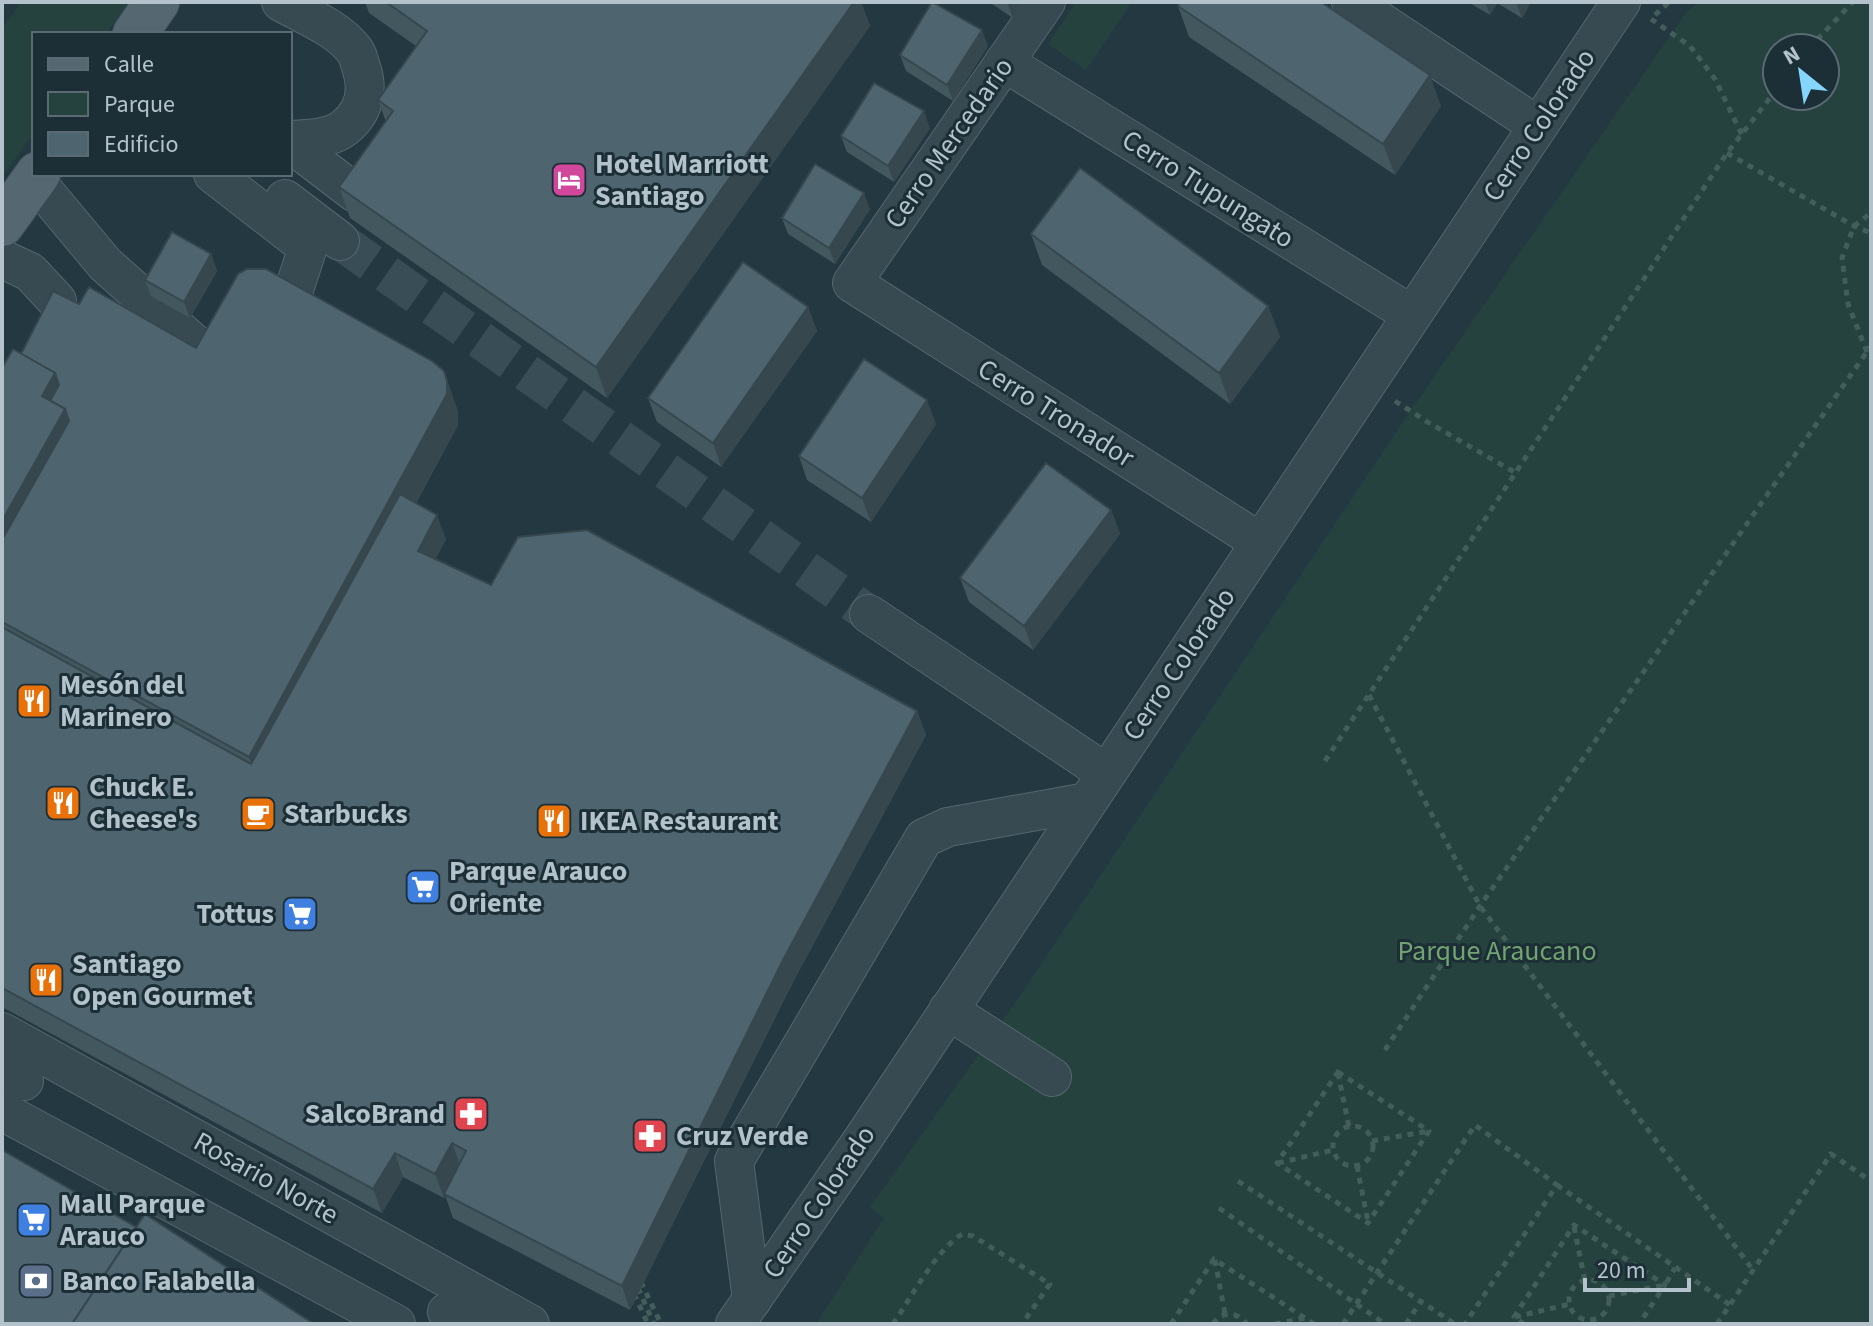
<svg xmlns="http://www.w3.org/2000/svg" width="1873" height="1326" font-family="'Source Sans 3',sans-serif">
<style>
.green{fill:#25423e;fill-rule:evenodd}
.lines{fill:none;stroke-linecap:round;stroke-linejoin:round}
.minor-tunnel{stroke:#394d56;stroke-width:38;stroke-dasharray:38 19;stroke-linecap:butt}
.minor-casing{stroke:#55666e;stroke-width:40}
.major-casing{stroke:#44555d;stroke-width:46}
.path{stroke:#435e5a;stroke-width:5;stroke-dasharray:6 6;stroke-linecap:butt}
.minor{stroke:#374951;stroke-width:38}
.major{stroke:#556871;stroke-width:44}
.wall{fill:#43575f}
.shaded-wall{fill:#37474e}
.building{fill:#4e656f;stroke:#37474e;stroke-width:2}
.labels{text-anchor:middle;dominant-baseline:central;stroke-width:6;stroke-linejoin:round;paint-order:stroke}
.street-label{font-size:28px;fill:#b4c3cb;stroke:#1c2e36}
.poi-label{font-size:28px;font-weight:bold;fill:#b4c3cb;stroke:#1c2e36;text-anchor:start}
.park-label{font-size:28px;fill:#72a370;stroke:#1c2e36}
</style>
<rect width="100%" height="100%" fill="#233841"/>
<!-- green -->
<g class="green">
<polygon points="21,2 129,2 106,34 34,34 34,133 2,177 2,29"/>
<polygon points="1076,2 1132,2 1086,70 1048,44"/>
<path d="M1698,2h173v1322h-1055l68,-106 -14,-11 143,-201 398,-596 274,-396zM1777,48h48v48h-48z"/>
</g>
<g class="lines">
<!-- minor-tunnel -->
<polyline class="minor-tunnel" points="340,241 869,614"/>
<defs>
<g id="minor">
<path d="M281,2c23,13 58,27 73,48 4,4 5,11 7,17 8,23 3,46 -17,61 -14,11 -37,11 -54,12"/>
<polyline points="1046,2 852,283 1260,542"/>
<polyline points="1351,2 1538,126"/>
<polyline points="1004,62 1412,315"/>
<polyline points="290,143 354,192"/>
<polyline points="213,174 302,243 307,250 289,305"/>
<polyline points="34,179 105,264 206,354"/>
<polyline points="285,199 340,241"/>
<polyline points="2,259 30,272 57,301"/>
<polyline points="869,614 1106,773"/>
<polyline points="948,1010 1052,1077"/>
<polyline points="2,1032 530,1324"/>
<polyline points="2,1069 24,1081"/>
<polyline points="2,1111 396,1324"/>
<polyline points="752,1300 734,1161 924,838 948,827 1087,802"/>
<polyline points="447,1312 468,1324"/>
<polyline points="735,1324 863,1139 1621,2"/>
</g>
<g id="major">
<polyline points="135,34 157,2"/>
<polyline points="2,224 38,174"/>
</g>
</defs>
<!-- minor casing -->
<use href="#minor" class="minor-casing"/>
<!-- major casing -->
<use href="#major" class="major-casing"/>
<!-- path -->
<g class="path">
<polyline points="1655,15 1669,2"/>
<polyline points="1651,19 1690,46 1715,79 1742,135"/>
<polyline points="1809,48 1853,2"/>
<polyline points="1727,153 1854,226 1871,233"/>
<polyline points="1867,352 1848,304 1842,258 1854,226 1871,213"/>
<polyline points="1395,401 1426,421 1514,472"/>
<polyline points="1369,695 1480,906 1753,1270"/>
<polyline points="1325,761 1727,153 1777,89"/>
<polyline points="1385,1050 1480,906 1871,346"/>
<polygon points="1338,1072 1429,1131 1368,1223 1277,1163"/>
<polyline points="1338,1073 1349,1127"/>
<circle cx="1353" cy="1146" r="20"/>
<polyline points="1372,1141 1429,1131"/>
<polyline points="1278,1163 1333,1150"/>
<polyline points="1357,1166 1368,1222"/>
<polyline points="1238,1181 1455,1324"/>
<polyline points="1557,1185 1730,1305"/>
<polyline points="1219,1208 1385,1324"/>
<polyline points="1574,1227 1585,1281"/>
<polyline points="1215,1260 1225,1314"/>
<circle cx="1589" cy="1300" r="20"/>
<polyline points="641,1282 660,1322"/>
<polyline points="638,1288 654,1324"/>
<polyline points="634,1294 648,1324"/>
<polyline points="1609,1296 1665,1285 1675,1268"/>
<polyline points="1515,1317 1570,1304"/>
<path d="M893,1324c18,-26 43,-74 69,-90l11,2 77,48 -28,40"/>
<polyline points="1171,1324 1214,1259 1305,1318 1302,1324"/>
<path d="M1213,1324c9,-13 24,-13 34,0"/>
<polyline points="1275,1324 1305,1318 1314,1324"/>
<polyline points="1343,1324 1475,1125 1557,1185 1465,1324"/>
<polyline points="1406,1324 1421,1301"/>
<polyline points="1524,1324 1514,1317 1574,1225 1665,1285 1639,1324"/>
<polyline points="1717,1324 1831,1154 1871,1181"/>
</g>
<!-- minor -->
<use href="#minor" class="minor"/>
<!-- major -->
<use href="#major" class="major"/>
</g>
<!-- wall -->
<g class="wall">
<polygon points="365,2 861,2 870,26 607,398 350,218 339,187 386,122 378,100 416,46 369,13"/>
<polygon points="989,2 1023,2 1013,18"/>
<polygon points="1468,2 1531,2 1522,18 1497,3 1490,15"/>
<polygon points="1178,6 1441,106 1395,175 1189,37"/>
<polygon points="988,46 953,101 906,71 900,55"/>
<polygon points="930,128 894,182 847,152 841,136"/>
<polygon points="870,209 835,264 788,234 782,218"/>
<polygon points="1031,234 1268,306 1280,337 1230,404 1042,265"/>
<polygon points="211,254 217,271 190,318 151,296 145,280"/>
<polygon points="79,304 196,348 444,371 458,412 458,425 416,503 446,539 435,559 491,585 917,711 926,735 791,986 630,1310 453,1218 445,1195 444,1198 403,1177 382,1213 2,1007 2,368"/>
<polygon points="808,307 817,331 721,467 657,422 648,398"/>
<polygon points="936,424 871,522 807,480 799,456"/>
<polygon points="1111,510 1120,534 1033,650 969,602 960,578"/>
</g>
<!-- shaded-wall -->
<g class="shaded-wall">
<polygon points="854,2 861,2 870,26 607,398 596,367"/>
<polygon points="1007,2 1023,2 1013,18"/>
<polygon points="1485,2 1497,3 1490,15"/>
<polygon points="1516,2 1531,2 1522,18"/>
<polygon points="982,30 988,46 953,101 947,85"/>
<polygon points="1430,75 1441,106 1395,175 1383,144"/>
<polygon points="924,111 930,128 894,182 888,166"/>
<polygon points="864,193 870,209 835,264 829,248"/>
<polygon points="211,254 217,271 190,318 184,302"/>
<polygon points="1268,306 1280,337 1230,404 1219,373"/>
<polygon points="808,307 817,331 721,467 713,443"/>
<polygon points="55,373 80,452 2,591 2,521 42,396"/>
<polygon points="447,381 458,412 458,425 260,788 249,757"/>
<polygon points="927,400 936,424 871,522 862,498"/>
<polygon points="1111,510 1120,534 1033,650 1024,626"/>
<polygon points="437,515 446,539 427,575 418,551"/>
<polygon points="917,711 926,735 791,986 630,1310 622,1286 782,962"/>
<polygon points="452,1143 461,1168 444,1198 435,1174"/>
<polygon points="395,1153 403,1177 382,1213 373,1189"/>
</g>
<!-- building -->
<g class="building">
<polygon points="386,2 854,2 596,367 339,187 393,111 378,100 427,31"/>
<polygon points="932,2 982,30 947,85 900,55"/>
<polygon points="1180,2 1321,2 1430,75 1383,144 1178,6"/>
<polygon points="874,83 924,111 888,166 841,136"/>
<polygon points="815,164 864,193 829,248 782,218"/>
<polygon points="1080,168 1268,306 1219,373 1031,234"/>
<polygon points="172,232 211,254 184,302 145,280"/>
<polygon points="743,262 808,307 713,443 648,398"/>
<polygon points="247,269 266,269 432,361 444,371 447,381 447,394 249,757 2,622 2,540 69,421 65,409 50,401 59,385 55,373 21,354 53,291 79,304 89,287 196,348 238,274"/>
<polygon points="13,349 55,373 42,396 65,409 2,521 2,368"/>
<polygon points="864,359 927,400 862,498 799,456"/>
<polygon points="1046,463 1111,510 1024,626 960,578"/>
<polygon points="400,494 437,515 418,551 491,585 518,537 587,530 917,711 782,962 622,1286 444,1194 466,1151 452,1143 435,1174 395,1153 373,1189 2,988 2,627 251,764"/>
<polygon points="2,1150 136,1227 72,1324 2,1324"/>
<polygon points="145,1214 314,1324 72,1324"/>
</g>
<!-- icons -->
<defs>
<symbol id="hotel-square" viewBox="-11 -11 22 22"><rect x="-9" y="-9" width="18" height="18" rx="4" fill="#d1479c" stroke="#1c2e36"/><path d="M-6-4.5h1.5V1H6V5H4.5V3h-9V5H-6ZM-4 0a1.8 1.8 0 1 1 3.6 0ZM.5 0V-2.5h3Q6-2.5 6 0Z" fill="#fff"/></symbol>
<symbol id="restaurant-square" viewBox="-11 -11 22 22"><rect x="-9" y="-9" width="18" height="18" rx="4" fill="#e8710a" stroke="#1c2e36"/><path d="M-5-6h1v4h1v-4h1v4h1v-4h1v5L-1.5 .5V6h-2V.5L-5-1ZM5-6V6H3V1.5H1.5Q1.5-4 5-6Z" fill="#fff"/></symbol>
<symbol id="cafe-square" viewBox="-11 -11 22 22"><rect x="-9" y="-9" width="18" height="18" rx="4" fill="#e8710a" stroke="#1c2e36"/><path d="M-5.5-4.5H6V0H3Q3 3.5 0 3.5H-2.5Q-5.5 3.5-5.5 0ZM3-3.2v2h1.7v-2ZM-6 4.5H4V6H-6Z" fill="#fff"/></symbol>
<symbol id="supermarket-square" viewBox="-11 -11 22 22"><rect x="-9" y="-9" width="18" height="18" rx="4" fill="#3f7fe0" stroke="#1c2e36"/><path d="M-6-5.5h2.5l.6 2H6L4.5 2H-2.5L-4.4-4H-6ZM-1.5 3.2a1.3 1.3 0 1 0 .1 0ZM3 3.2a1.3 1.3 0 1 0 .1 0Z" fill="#fff"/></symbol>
<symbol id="pharmacy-square" viewBox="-11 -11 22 22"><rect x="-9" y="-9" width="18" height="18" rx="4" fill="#e0444e" stroke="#1c2e36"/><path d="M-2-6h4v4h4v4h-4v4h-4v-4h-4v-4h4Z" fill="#fff"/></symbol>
<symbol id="bank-square" viewBox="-11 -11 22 22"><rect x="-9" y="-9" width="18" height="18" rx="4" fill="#5c6f8a" stroke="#1c2e36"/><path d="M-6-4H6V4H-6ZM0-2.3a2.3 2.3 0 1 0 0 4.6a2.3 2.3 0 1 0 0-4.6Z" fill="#fff"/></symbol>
</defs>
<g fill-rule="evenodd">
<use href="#hotel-square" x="549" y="160" width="40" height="40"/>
<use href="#restaurant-square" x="14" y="681" width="40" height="40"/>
<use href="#restaurant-square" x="43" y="783" width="40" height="40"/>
<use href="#cafe-square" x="238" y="794" width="40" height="40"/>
<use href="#restaurant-square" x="534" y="801" width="40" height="40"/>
<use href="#supermarket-square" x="403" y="867" width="40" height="40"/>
<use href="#supermarket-square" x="280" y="894" width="40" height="40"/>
<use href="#restaurant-square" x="26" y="960" width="40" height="40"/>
<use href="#pharmacy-square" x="451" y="1094" width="40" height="40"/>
<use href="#pharmacy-square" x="630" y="1116" width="40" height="40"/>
<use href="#supermarket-square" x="14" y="1200" width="40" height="40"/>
<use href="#bank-square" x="16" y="1261" width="40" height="40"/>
</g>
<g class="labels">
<!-- street labels -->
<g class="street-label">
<text transform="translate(1539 125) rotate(-56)">Cerro Colorado</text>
<text transform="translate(949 143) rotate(-55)">Cerro Mercedario</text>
<text transform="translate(1208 189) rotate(32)">Cerro Tupungato</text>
<text transform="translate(1056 413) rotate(32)">Cerro Tronador</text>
<text transform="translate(1179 664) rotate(-56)">Cerro Colorado</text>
<text transform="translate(266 1178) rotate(29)">Rosario Norte</text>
<text transform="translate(819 1202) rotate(-56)">Cerro Colorado</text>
</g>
<!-- poi labels -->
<g class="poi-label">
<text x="595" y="164">Hotel Marriott<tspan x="595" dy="32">Santiago</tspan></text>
<text x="60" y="685">Mesón del<tspan x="60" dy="32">Marinero</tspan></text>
<text x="89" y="787">Chuck E.<tspan x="89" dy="32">Cheese's</tspan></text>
<text x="284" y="814">Starbucks</text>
<text x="580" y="821">IKEA Restaurant</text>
<text x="449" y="871">Parque Arauco<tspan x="449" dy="32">Oriente</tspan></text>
<text x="274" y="914" text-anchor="end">Tottus</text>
<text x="72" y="964">Santiago<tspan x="72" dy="32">Open Gourmet</tspan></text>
<text x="445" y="1114" text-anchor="end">SalcoBrand</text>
<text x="676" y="1136">Cruz Verde</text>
<text x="60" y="1204">Mall Parque<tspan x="60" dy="32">Arauco</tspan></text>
<text x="62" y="1281">Banco Falabella</text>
</g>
<!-- park labels -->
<g class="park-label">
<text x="1497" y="951">Parque Araucano</text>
</g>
</g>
<!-- border -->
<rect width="1873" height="1326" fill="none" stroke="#b4c3cb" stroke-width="8"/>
<!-- legend -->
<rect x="32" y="32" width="260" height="144" fill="#1c2e36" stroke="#596a72" stroke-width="2"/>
<rect x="48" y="58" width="40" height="12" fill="#556871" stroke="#596a72" stroke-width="2"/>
<text x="104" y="72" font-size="24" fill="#b4c3cb">Calle</text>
<rect x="48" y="92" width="40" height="24" fill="#25423e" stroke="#596a72" stroke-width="2"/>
<text x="104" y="112" font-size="24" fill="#b4c3cb">Parque</text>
<rect x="48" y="132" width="40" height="24" fill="#4e656f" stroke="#596a72" stroke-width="2"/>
<text x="104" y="152" font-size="24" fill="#b4c3cb">Edificio</text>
<!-- north arrow -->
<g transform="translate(1801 72) rotate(330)"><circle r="38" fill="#1c2e36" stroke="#596a72" stroke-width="2"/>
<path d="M0-6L14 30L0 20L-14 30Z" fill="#85d5ff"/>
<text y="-12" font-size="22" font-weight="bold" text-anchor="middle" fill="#b4c3cb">N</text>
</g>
<!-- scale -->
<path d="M1585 1278v12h104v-12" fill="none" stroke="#b4c3cb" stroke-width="4"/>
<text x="1597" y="1278" font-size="24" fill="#b4c3cb" stroke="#1c2e36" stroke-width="6" paint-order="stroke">20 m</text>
</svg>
